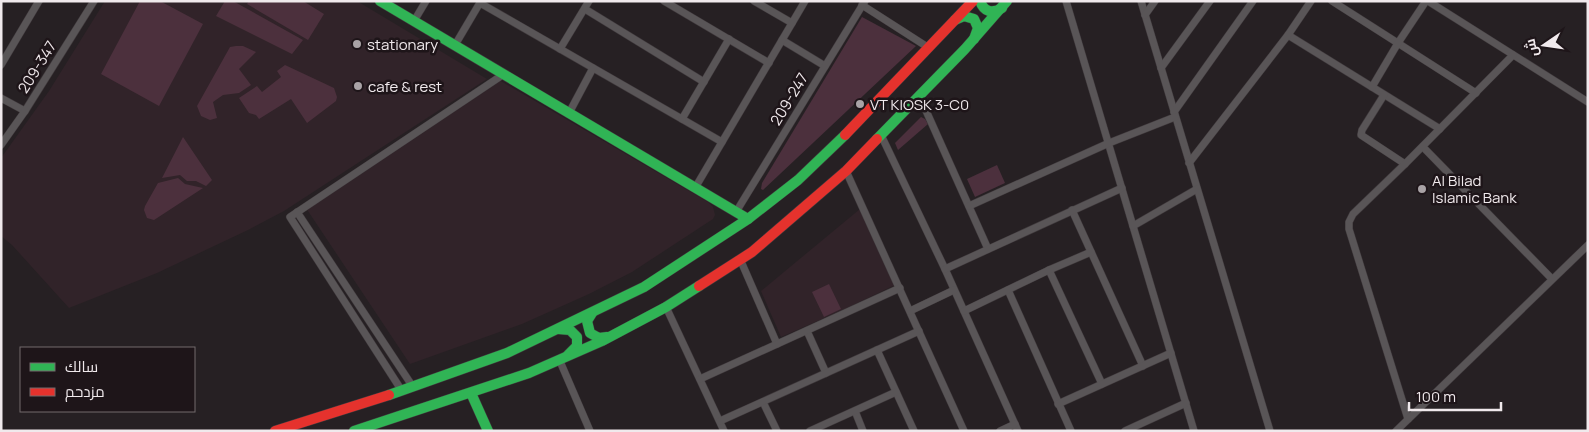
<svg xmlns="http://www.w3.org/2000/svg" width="1589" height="432" font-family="Manrope,Cairo,sans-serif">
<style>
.built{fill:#312329}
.green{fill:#4c303d}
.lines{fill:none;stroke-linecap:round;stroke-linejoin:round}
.street-casing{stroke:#403a3d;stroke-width:8}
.fast-casing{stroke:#403a3d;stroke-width:11}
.jam-casing{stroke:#403a3d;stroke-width:11}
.street{stroke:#595557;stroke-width:7}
.fast{stroke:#30b455;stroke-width:10}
.jam{stroke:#e5322d;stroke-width:10}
.poi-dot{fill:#a9a3a6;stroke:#1e1519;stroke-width:2}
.labels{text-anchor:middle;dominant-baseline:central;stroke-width:5;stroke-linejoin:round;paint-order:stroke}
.poi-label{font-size:15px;fill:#f0e9ec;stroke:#1e1519;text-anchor:start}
.street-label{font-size:15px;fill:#f0e9ec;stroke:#1e1519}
</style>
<rect width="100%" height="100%" fill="#262023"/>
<!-- built -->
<g class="built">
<polygon points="105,1 357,1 487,79 284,211 248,230 157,273 69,308 12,245 1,236 1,158 49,91"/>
<polygon points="499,80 708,202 713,207 715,215 713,219 632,272 589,294 522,324 410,364 306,208"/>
<polygon points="860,209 895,285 845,309 781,337 761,291"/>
</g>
<!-- green -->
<g class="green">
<polygon points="140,1 160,1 203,24 159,106 101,74"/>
<polygon points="225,1 233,1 303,40 292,54 216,16"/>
<polygon points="249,1 303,1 324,14 308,40 247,4"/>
<polygon points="862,17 916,46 763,190 761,189 762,183"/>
<polygon points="236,46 243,46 256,52 239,69 251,85 239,93 223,95 213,102 217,118 210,120 201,116 197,106 230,47"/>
<polygon points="285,65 334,88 337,97 336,101 307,123 291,99 259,119 256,115 249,113 239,98 257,86 262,92 281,77 277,71"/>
<polygon points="921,117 925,119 928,124 898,150 895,143"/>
<polygon points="183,137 212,180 206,186 196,181 187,181 180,175 162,178"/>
<polygon points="997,165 1005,183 975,197 967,179"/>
<polygon points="178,178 185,184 203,188 154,220 147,218 144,210 145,206 158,183"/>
<polygon points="829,284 841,309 824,317 812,292"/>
</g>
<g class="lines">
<defs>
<g id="street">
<polyline points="664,1 769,63"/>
<polyline points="754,1 792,23"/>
<polyline points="1066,1 1194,431"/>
<polyline points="1141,1 1270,431"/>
<polyline points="1332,1 1476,93"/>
<polyline points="1428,1 1588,102"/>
<polyline points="480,3 722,142"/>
<polyline points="862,5 929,48"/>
<polyline points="585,9 704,82"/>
<polyline points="1145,15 1155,1"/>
<polyline points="414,21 426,1"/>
<polyline points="1288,35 1440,129"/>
<polyline points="782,40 825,66"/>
<polyline points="455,45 481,1"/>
<polyline points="560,49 589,1"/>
<polyline points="1,65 39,1"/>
<polyline points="1161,68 1210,1"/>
<polyline points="1372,87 1398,43 1426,1"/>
<polyline points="919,95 988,249"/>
<polyline points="1384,95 1362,130 1361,135 1405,164"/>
<polyline points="1,98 25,111"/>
<polyline points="1174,112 1253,1"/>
<polyline points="569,113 593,68"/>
<polyline points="682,119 729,39"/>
<polyline points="881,135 945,269 1018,431"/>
<polyline points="1,145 25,111 94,1"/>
<polyline points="1423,147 1552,279"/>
<polyline points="1189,163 1288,35 1311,1"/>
<polyline points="846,171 964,431"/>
<polyline points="695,188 805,1"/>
<polyline points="969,206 1109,143 1175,117"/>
<polyline points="1072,210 1143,366"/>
<polyline points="297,212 413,387"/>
<polyline points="736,212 865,1"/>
<polyline points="1133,226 1197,189"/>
<polyline points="740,259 777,344"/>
<polyline points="945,269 1122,188"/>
<polyline points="1049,270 1102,384"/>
<polyline points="1008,290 1071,431"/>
<polyline points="666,307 724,431"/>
<polyline points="910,311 954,290"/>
<polyline points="964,311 1049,270 1091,252"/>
<polyline points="807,331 826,373"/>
<polyline points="877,350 914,431"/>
<polyline points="559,359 590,431"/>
<polyline points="700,379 900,288"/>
<polyline points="402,391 290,217 504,74"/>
<polyline points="763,402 777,431"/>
<polyline points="1058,404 1171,353"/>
<polyline points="855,411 863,431"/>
<polyline points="1408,419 1349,229 1349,222 1353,214 1405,164 1513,55"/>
<polyline points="720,421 919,331"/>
<polyline points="810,431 896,392"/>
<polyline points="1000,431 1015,424"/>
<polyline points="1125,431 1186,403"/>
<polyline points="1396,431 1588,245"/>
</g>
<g id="fast">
<polyline points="380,1 748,219"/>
<path d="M980,1c4,11 12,13 22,7"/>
<polyline points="955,20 964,16 974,19 978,28 974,39"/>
<polyline points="877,139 965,49 1007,1"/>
<polyline points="592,313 587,321 590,333 599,338 607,337"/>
<polyline points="558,329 570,330 577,337 577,346 568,355"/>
<polyline points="471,393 488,431"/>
<polyline points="389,395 507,353 644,287 748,219 798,180 845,135"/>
<polyline points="354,431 529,373 602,341 666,307 699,286"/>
</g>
<g id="jam">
<polyline points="845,135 973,1"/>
<polyline points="699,286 752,252 846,171 877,139"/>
<polyline points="275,431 389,395"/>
</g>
</defs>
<!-- street casing -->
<use href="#street" class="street-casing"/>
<!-- fast casing -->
<use href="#fast" class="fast-casing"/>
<!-- jam casing -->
<use href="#jam" class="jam-casing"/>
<!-- street -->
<use href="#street" class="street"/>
<!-- fast -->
<use href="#fast" class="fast"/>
<!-- jam -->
<use href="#jam" class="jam"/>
</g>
<!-- markers -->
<g class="poi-dot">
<circle cx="357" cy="44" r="5"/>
<circle cx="358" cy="86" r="5"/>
<circle cx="860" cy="104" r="5"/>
<circle cx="1422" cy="189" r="5"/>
</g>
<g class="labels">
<!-- poi labels -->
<g class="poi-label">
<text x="367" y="44">stationary</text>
<text x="368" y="86">cafe &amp; rest</text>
<text x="870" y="104">VT KIOSK 3-C0</text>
<text x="1432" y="180">Al Bilad<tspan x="1432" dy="17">Islamic Bank</tspan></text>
</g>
<!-- street labels -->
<g class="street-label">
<text transform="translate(37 67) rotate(-58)">209-347</text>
<text transform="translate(789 99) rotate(-59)">209-247</text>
</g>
</g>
<!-- border -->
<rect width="1589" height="432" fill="none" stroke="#f0e9ec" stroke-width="5"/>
<!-- legend -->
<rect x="20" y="347" width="175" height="65" fill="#1e1519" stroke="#726a6d"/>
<rect x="30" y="363" width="25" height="8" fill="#30b455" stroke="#726a6d"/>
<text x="65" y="372" font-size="15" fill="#f0e9ec">سالك</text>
<rect x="30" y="388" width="25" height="8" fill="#e5322d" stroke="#726a6d"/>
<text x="65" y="397" font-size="15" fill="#f0e9ec">مزدحم</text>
<!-- north arrow -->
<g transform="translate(1544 45) rotate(257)" stroke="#1e1519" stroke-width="4" paint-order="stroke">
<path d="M0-4L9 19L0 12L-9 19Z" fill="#f0e9ec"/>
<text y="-8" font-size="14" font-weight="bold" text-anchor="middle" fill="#f0e9ec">ش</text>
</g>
<!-- scale -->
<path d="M1409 402v8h92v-8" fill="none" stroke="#f0e9ec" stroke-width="2.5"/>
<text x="1416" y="402" font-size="15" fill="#f0e9ec" stroke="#1e1519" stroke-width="4" paint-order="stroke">100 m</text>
</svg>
